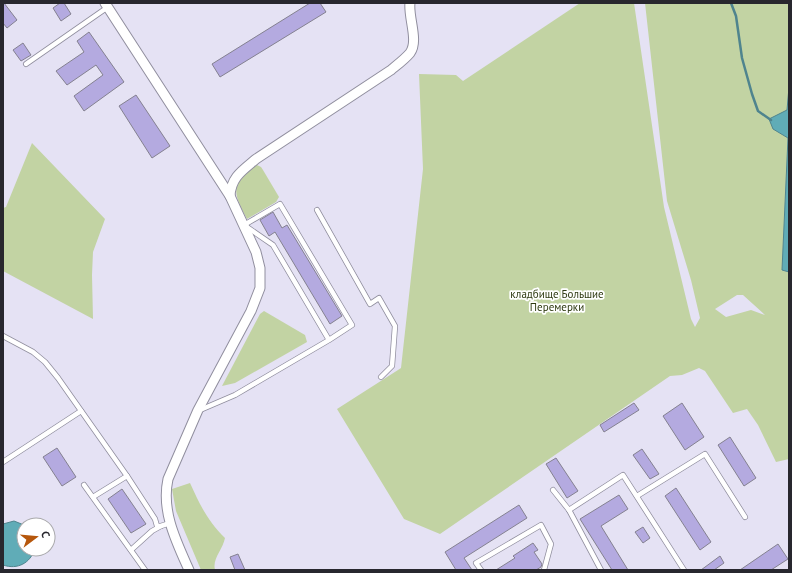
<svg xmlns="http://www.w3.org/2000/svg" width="792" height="573" font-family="'PT Sans',sans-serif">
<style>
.green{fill:#c2d3a3;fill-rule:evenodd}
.water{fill:#60acb7;stroke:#4f848e}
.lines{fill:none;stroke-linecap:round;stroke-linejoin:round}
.stream{stroke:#4f848e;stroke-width:2.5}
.building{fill:#b4aae0;stroke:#848190}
.lane-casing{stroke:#908e9e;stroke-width:6}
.street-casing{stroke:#908e9e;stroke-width:11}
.lane{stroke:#fff;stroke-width:4.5}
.street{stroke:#fff;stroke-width:9}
.labels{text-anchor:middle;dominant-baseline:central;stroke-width:3.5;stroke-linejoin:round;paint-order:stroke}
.park-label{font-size:11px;fill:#2f3b12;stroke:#fff}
</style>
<rect width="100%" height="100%" fill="#e5e2f4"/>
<!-- green -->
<g class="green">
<path d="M580,3h54l30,204 27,112 4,8 5,-9 -9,-38 -24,-79 -22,-198h144v84l-2,23 -13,19 14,9 -6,132 7,2v187l-13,3 -18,-37 -11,-16 -14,4 -28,-42 -6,-3 -17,7 -12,1 -230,158 -36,-15 -67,-110 61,-39 3,-2 22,-199 -4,-95 37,1 7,6zM737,295h6l22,20 -14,-5 -25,7 -11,-8z"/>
<polygon points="32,143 105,219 93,252 92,275 93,319 3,271 3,208 6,207"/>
<path d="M255,164l6,3 2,3 16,27 -3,5 -29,17c-15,-28 -16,-33 8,-55z"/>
<polygon points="264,311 305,335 307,342 235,383 222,386 260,314"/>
<path d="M190,483c10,22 17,37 35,55 -2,11 -13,21 -10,32h-14l-25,-59 -4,-22z"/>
</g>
<!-- water -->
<g class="water">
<polygon points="789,87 789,272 782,270 788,138 773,129 769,119 787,110"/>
<path d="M14,521l10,4v24h11c-5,14 -17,21 -32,16v-41z"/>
</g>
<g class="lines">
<!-- stream -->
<polyline class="stream" points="731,3 736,16 742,58 752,94 758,111 771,120"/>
</g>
<!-- building -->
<g class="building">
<polygon points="3,3 4,3 17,20 7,28 3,23"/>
<polygon points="60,3 64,3 71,14 61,21 53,8"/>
<polygon points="310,3 320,3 326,12 220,77 212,64"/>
<polygon points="89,32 124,82 84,111 74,96 103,75 96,65 67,85 56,71 84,52 77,41"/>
<polygon points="23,43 31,55 21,61 13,50"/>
<polygon points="136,95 170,146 152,158 119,106"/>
<polygon points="273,212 282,228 287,225 342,316 330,324 275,232 269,236 260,220"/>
<polygon points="634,403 639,410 604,432 600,425"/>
<polygon points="682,403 704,437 685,450 663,416"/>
<polygon points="730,437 756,478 744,486 718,445"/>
<polygon points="57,448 76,477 62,486 43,457"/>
<polygon points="642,449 659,474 650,479 633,455"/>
<polygon points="556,458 578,491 567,498 546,464"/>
<polygon points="676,488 711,542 700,550 665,496"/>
<polygon points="122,489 146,524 131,533 108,499"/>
<polygon points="619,495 628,509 601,526 628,570 612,570 580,519"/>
<polygon points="519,505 527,518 464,558 472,570 456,570 445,552"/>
<polygon points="643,527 650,538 643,543 635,532"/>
<polygon points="533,543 538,550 534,552 542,564 541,567 536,570 496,570 515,558 513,556"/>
<polygon points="778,544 788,559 771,570 740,570"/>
<polygon points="238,554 245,570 235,570 230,557"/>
<polygon points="720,556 724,563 714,570 701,570"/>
</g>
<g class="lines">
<defs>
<g id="lane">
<polyline points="26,64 108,7"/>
<polyline points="317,210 370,304 379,298 395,326 392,366 381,377"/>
<polyline points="3,336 33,352 45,362 58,378 127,476 155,519 157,526 161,526 170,523"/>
<polyline points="200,410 235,395 329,340 273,245 244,225 280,204 352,325 329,340"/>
<polyline points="3,462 81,411"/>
<polyline points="84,485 145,570"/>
<polyline points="553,490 569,510 601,570"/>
<polyline points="637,496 705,454 745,517"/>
<polyline points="93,497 127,476"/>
<polyline points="569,510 623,475 684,570"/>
<polyline points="131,550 152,531 161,526"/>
<polyline points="481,570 476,563 541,525 551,544 544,570"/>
</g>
<g id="street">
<path d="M105,3l125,193 26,56 4,16v20l-9,23 -53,99 -30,69c-7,32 8,62 21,91"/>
<path d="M230,196c1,-19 13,-26 26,-37l135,-89c6,-5 14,-11 19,-17 9,-12 -2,-36 0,-50"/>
</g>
</defs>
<!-- lane casing -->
<use href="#lane" class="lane-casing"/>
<!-- street casing -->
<use href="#street" class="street-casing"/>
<!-- lane -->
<use href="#lane" class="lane"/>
<!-- street -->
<use href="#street" class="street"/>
</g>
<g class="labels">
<!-- park labels -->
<g class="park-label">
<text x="557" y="294">кладбище Большие<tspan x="557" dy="13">Перемерки</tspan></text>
</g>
</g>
<!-- border -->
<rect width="792" height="573" fill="none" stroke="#28272e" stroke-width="8"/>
<!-- north arrow -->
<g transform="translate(36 537) rotate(74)"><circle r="19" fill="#ffffff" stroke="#a9a9ab"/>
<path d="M0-3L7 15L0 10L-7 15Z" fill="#b6570c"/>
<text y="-6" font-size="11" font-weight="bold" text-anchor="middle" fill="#28272e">С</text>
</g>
</svg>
